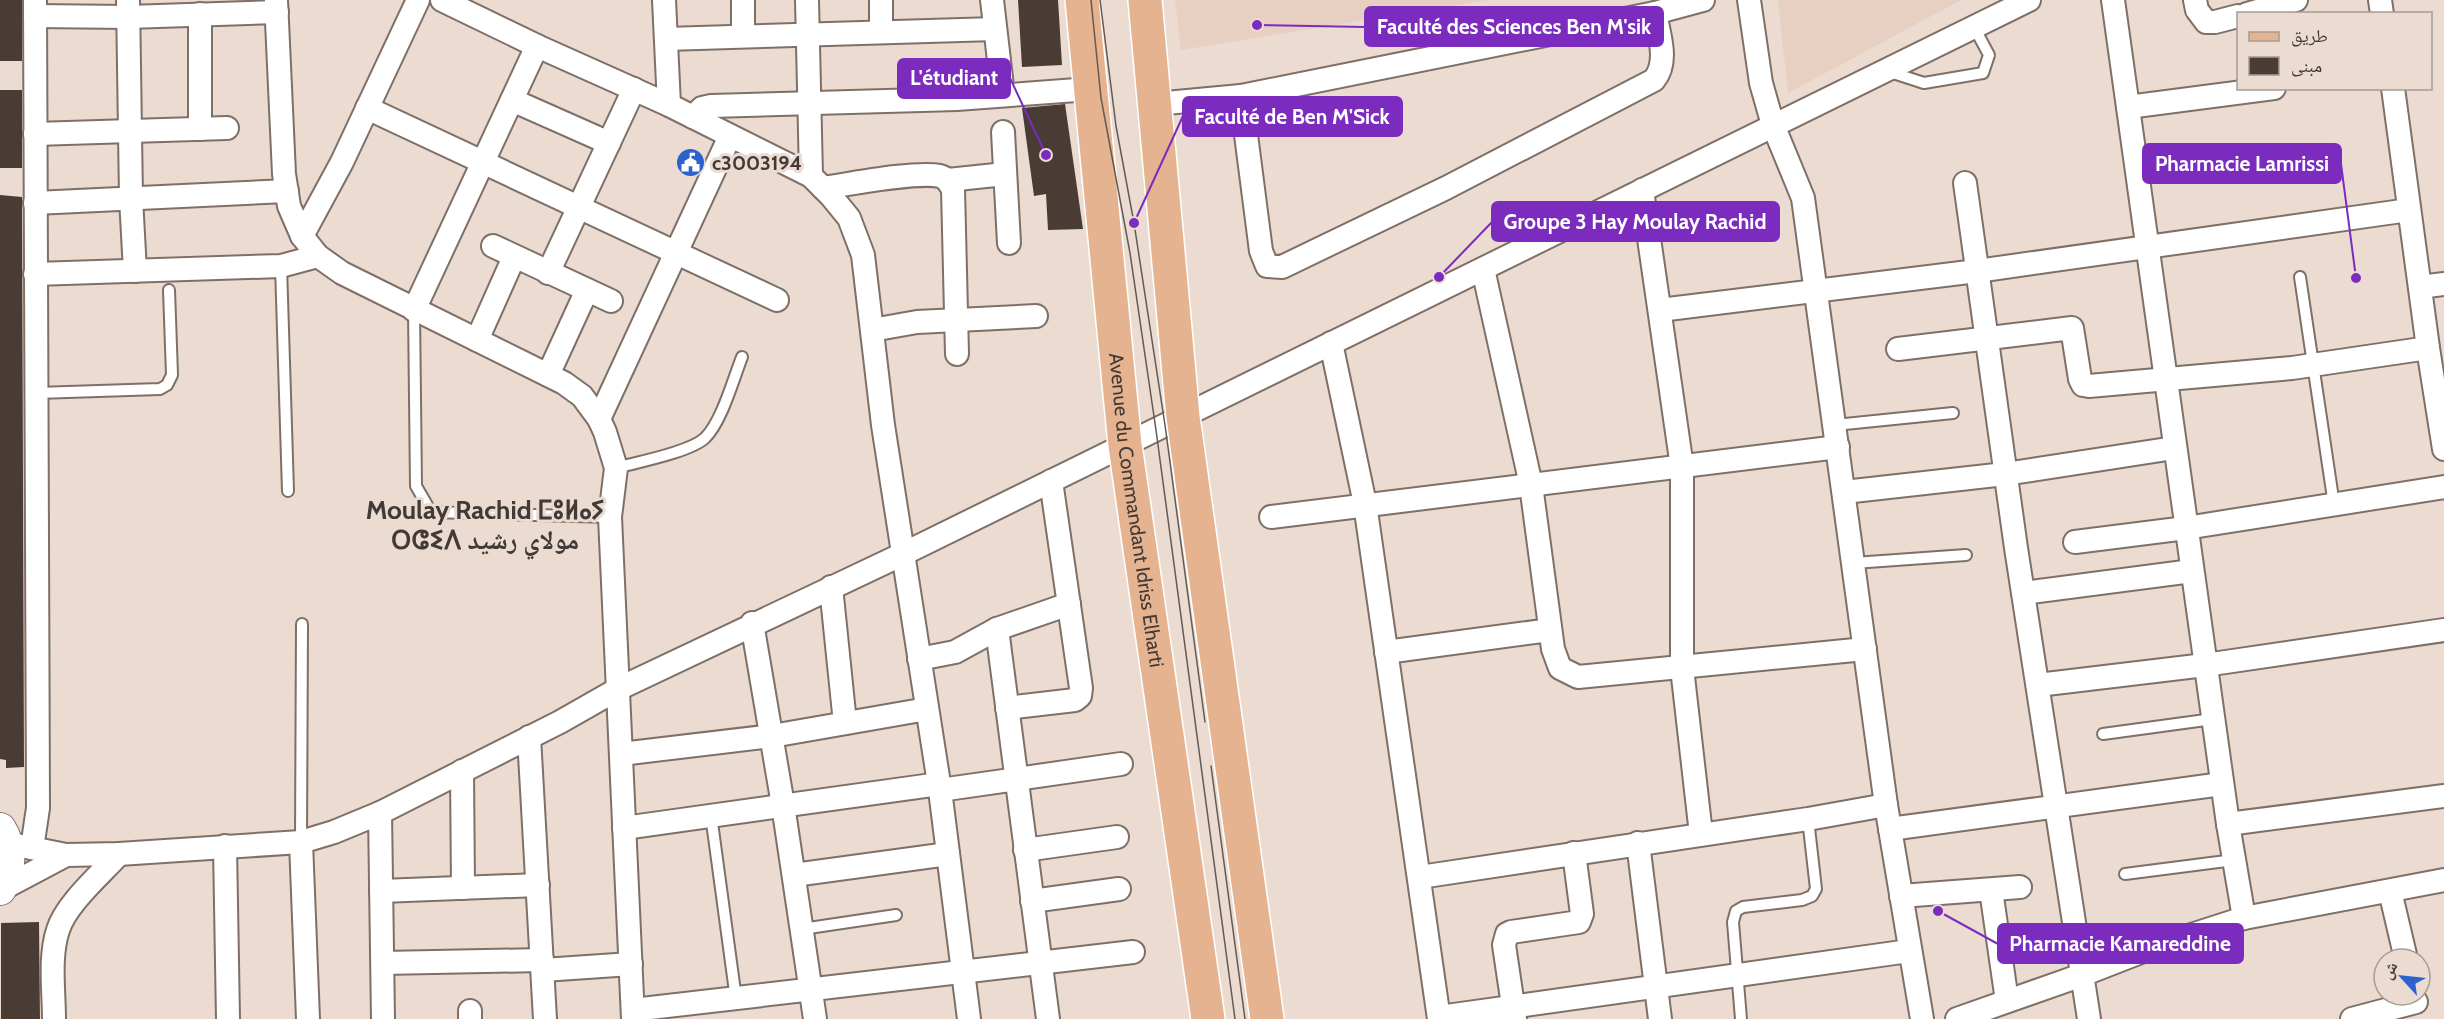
<svg xmlns="http://www.w3.org/2000/svg" width="2444" height="1019" font-family="Cabin,'Noto Naskh Arabic','Noto Sans Tifinagh',sans-serif">
<style>
.built{fill:#e7cfc1}
.building{fill:#493c34}
.lines{fill:none;stroke-linecap:round;stroke-linejoin:round}
.lane-casing{stroke:#7e7067;stroke-width:14}
.street-casing{stroke:#7e7067;stroke-width:26}
.secondary-casing{stroke:#7e7067;stroke-width:34}
.primary-casing{stroke:#fff;stroke-width:36}
.lane{stroke:#fff;stroke-width:10}
.street{stroke:#fff;stroke-width:22}
.secondary{stroke:#fff;stroke-width:32}
.primary{stroke:#e6b390;stroke-width:33}
.tram{stroke:#635a55;stroke-width:1.5}
.labels{text-anchor:middle;dominant-baseline:central;stroke-width:6;stroke-linejoin:round;paint-order:stroke}
.poi-label{font-size:20px;font-weight:bold;fill:#413a36;stroke:#ebdbd1;text-anchor:start}
.street-label{font-size:20px;fill:#413a36;stroke:#ebdbd1}
.district-label{font-size:26px;font-weight:bold;fill:#413a36;stroke:#ebdbd1}
.leader{fill:none;stroke:#7b2cbf;stroke-width:2}
.callout-dot{fill:#7b2cbf;stroke:#ebdbd1;stroke-width:2}
.callout{fill:#7b2cbf;stroke:#7b2cbf;stroke-width:2}
.callout-label{font-size:21px;text-anchor:middle;font-weight:bold;fill:#fff}
</style>
<rect width="100%" height="100%" fill="#ebdbd1"/>
<!-- built -->
<g class="built">
<polygon points="1175,0 1490,0 1181,50"/>
<polygon points="1778,0 1961,0 1788,93"/>
</g>
<!-- building -->
<g class="building">
<rect x="0" y="0" width="22" height="61"/>
<polygon points="1018,0 1058,0 1062,65 1022,67"/>
<rect x="0" y="90" width="22" height="78"/>
<polygon points="1065,104 1083,229 1048,230 1046,194 1034,196 1022,108"/>
<polygon points="0,195 22,197 24,767 6,768 6,760 0,759"/>
<polygon points="39,922 40,1019 1,1019 1,923"/>
</g>
<g class="lines">
<defs>
<g id="lane">
<polyline points="1887,71 1924,83 1983,73 1989,55 1974,27"/>
<polyline points="281,266 288,491"/>
<polyline points="2300,277 2334,505"/>
<polyline points="414,310 416,486 431,512 610,517"/>
<polyline points="37,393 160,389 167,385 172,375 169,290"/>
<polyline points="1835,425 1953,413"/>
<path d="M616,468c22,-6 74,-16 89,-30 17,-17 28,-58 37,-81"/>
<polyline points="1854,563 1966,555"/>
<polyline points="2103,734 2213,719"/>
<polyline points="711,815 736,999"/>
<polyline points="301,842 302,624"/>
<polyline points="2125,874 2234,860"/>
<polyline points="802,929 896,915"/>
<polyline points="1741,1019 1733,922 1736,911 1743,907 1802,900 1812,896 1816,889 1808,819"/>
</g>
<g id="street">
<polyline points="128,0 131,198 135,271"/>
<polyline points="276,0 284,174 289,206 302,236 318,256 342,273 564,383 582,396 599,419 605,432 616,468 610,517 633,1019"/>
<polyline points="442,0 537,46 669,105 811,176 831,196 849,218 863,255 883,425 940,790 969,1019"/>
<polyline points="664,0 669,105"/>
<polyline points="807,0 811,176"/>
<polyline points="881,0 881,32"/>
<polyline points="992,0 1003,95"/>
<polyline points="1749,0 1761,83 1773,125 1803,198 1886,805 1922,1019"/>
<polyline points="2113,0 2228,824 2244,918"/>
<polyline points="2195,0 2197,10 2206,22 2215,22 2238,16"/>
<polyline points="2380,0 2382,14"/>
<polyline points="200,14 200,129"/>
<polyline points="2247,14 2296,0"/>
<polyline points="35,16 128,17 277,12"/>
<polyline points="743,36 743,0"/>
<polyline points="666,39 995,29"/>
<polyline points="2393,88 2428,348 2444,449"/>
<path d="M1241,96l20,155 6,15 15,1 164,-79 208,-108c15,-18 5,-45 1,-67"/>
<polyline points="512,100 609,143"/>
<polyline points="1155,104 1241,96 1655,13 1703,0"/>
<polyline points="2128,107 2274,88"/>
<polyline points="367,108 777,300"/>
<polyline points="693,117 702,108 711,106 957,99 1090,89"/>
<polyline points="1003,132 1009,243"/>
<polyline points="35,134 227,128"/>
<polyline points="948,180 1005,174"/>
<polyline points="1965,183 2016,548 2089,1019"/>
<path d="M823,188c27,-4 93,-17 117,-12 7,2 9,7 13,13l4,165"/>
<polyline points="1642,190 1682,467 1682,668 1701,834"/>
<polyline points="35,203 287,191"/>
<polyline points="302,236 342,162 418,0"/>
<polyline points="493,246 611,301"/>
<polyline points="1483,269 1531,485 1553,649 1560,668 1578,677 1865,649"/>
<polyline points="548,273 634,89"/>
<polyline points="35,274 281,266 318,256"/>
<polyline points="2420,287 2444,284"/>
<polyline points="414,310 537,46"/>
<polyline points="1660,310 1977,271 2409,210"/>
<polyline points="872,330 917,322 1036,316"/>
<polyline points="477,340 514,257"/>
<polyline points="1331,343 1365,504 1439,1019"/>
<polyline points="1898,349 2072,328 2080,379 2083,385 2089,386 2292,368 2428,348"/>
<polyline points="548,375 587,290"/>
<polyline points="599,419 730,136"/>
<polyline points="1844,492 2005,474 2174,448"/>
<polyline points="1271,517 1838,447"/>
<polyline points="2075,542 2186,528 2444,487"/>
<polyline points="831,587 845,723"/>
<polyline points="2023,593 2192,571"/>
<polyline points="752,623 783,805 815,1019"/>
<polyline points="997,629 1048,1019"/>
<polyline points="1386,652 1550,630"/>
<polyline points="919,659 955,652 997,629 1069,604"/>
<polyline points="2038,685 2205,665 2444,630"/>
<polyline points="1007,708 1075,700 1080,696 1081,688 1051,481"/>
<polyline points="529,737 545,1019"/>
<polyline points="621,754 772,736 927,709"/>
<polyline points="462,771 463,888"/>
<polyline points="940,790 1121,764"/>
<polyline points="380,813 383,1019"/>
<polyline points="2228,824 2444,796"/>
<polyline points="624,828 939,784"/>
<polyline points="1890,829 2222,784"/>
<polyline points="301,842 308,1019"/>
<polyline points="6,843 66,855 119,854 301,842 334,832 380,813 560,722 618,689 903,554 2029,0"/>
<polyline points="1638,843 1660,1019"/>
<polyline points="225,846 228,1019"/>
<polyline points="32,848 38,808 35,0"/>
<polyline points="1025,850 1117,837"/>
<polyline points="794,875 948,854"/>
<polyline points="1420,877 1808,819 1886,805"/>
<polyline points="0,890 66,855"/>
<polyline points="1991,890 2007,1001"/>
<polyline points="381,891 538,885"/>
<polyline points="2390,891 2406,959"/>
<polyline points="1901,896 2020,887"/>
<polyline points="1032,901 1119,889"/>
<polyline points="383,963 542,960"/>
<polyline points="543,970 631,964"/>
<polyline points="633,1010 1133,952"/>
<polyline points="470,1011 470,1019"/>
<polyline points="1439,1017 1909,951"/>
<path d="M54,1019c0,-28 -5,-62 4,-89 8,-26 42,-55 61,-76"/>
<polyline points="1515,1019 1504,945 1507,934 1511,932 1579,922 1582,914 1574,853"/>
<polyline points="1957,1019 2082,975 2154,947 2244,918 2444,880"/>
<polyline points="2352,1019 2416,1002"/>
</g>
<path id="secondary" d="M0,829c11,17 11,43 0,60"/>
<g id="primary">
<path id="s1" d="M1082,0l43,445 83,574"/>
<polyline points="1145,0 1183,417 1267,1019"/>
</g>
</defs>
<!-- lane casing -->
<use href="#lane" class="lane-casing"/>
<!-- street casing -->
<use href="#street" class="street-casing"/>
<!-- secondary casing -->
<use href="#secondary" class="secondary-casing"/>
<!-- primary casing -->
<use href="#primary" class="primary-casing"/>
<!-- lane -->
<use href="#lane" class="lane"/>
<!-- street -->
<use href="#street" class="street"/>
<!-- secondary -->
<use href="#secondary" class="secondary"/>
<!-- primary -->
<use href="#primary" class="primary"/>
<!-- tram -->
<g class="tram">
<polyline points="1091,0 1101,98 1130,253 1156,430 1235,1019"/>
<polyline points="1100,0 1116,126 1134,223 1165,425 1205,722"/>
<polyline points="1211,766 1245,1019"/>
</g>
</g>
<!-- icons -->
<defs>
<symbol id="civic-disc" viewBox="-11 -11 22 22"><circle r="9.5" fill="#2e60ce" stroke="#ebdbd1"/><path d="M-.6-6.5H3V-4.5H.6V-3L4-1V1h2V6H-6V1h2V-1L-.6-3ZM-1.2 2.5V6h2.4V2.5Z" fill="#fff"/></symbol>
</defs>
<g fill-rule="evenodd">
<use href="#civic-disc" x="674" y="146" width="33" height="33"/>
</g>
<g class="labels">
<!-- poi labels -->
<g class="poi-label">
<text x="712" y="163">c3003194</text>
</g>
<!-- street labels -->
<g class="street-label">
<text stroke="none"><textPath href="#s1" startOffset="513">Avenue du Commandant Idriss Elharti</textPath></text>
</g>
<!-- district labels -->
<g class="district-label">
<text x="485" y="510">Moulay Rachid ⵎⵓⵍⴰⵢ<tspan x="485" dy="30">ⵔⵛⵉⴷ مولاي رشيد</tspan></text>
</g>
</g>
<!-- callouts -->
<path class="leader" d="M1257 25L1365 27M1046 155L1010 78M1134 223L1183 116M2356 278L2341 164M1439 277L1492 222M1938 911L1998 944"/>
<g class="callout-dot">
<circle cx="1257" cy="25" r="6"/>
<circle cx="1046" cy="155" r="6"/>
<circle cx="1134" cy="223" r="6"/>
<circle cx="2356" cy="278" r="6"/>
<circle cx="1439" cy="277" r="6"/>
<circle cx="1938" cy="911" r="6"/>
</g>
<g class="callout">
<rect x="1365" y="7" width="298" height="39" rx="6"/>
<rect x="898" y="59" width="112" height="39" rx="6"/>
<rect x="1183" y="97" width="219" height="39" rx="6"/>
<rect x="2143" y="144" width="198" height="39" rx="6"/>
<rect x="1492" y="202" width="287" height="39" rx="6"/>
<rect x="1998" y="924" width="245" height="39" rx="6"/>
</g>
<g class="callout-label">
<text x="1514" y="34">Faculté des Sciences Ben M'sik</text>
<text x="954" y="85">L'étudiant</text>
<text x="1292" y="124">Faculté de Ben M'Sick</text>
<text x="2242" y="171">Pharmacie Lamrissi</text>
<text x="1635" y="229">Groupe 3 Hay Moulay Rachid</text>
<text x="2120" y="951">Pharmacie Kamareddine</text>
</g>
<!-- legend -->
<rect x="2237" y="12" width="195" height="78" fill="#ebdbd1" stroke="#a79b93" stroke-width="1.5"/>
<rect x="2249" y="32" width="30" height="9" fill="#e6b390" stroke="#a79b93" stroke-width="1.5"/>
<text x="2291" y="42" font-size="18" fill="#413a36">طريق</text>
<rect x="2249" y="57" width="30" height="18" fill="#493c34" stroke="#a79b93" stroke-width="1.5"/>
<text x="2291" y="72" font-size="18" fill="#413a36">مبنى</text>
<!-- north arrow -->
<g transform="translate(2402 977) rotate(297)"><circle r="28" fill="#ebdbd1" stroke="#a79b93" stroke-width="1.5"/>
<path d="M0-4.5L10 22L0 15L-10 22Z" fill="#2e60ce"/>
<text y="-9" font-size="16" font-weight="bold" text-anchor="middle" fill="#413a36">ش</text>
</g>
</svg>
